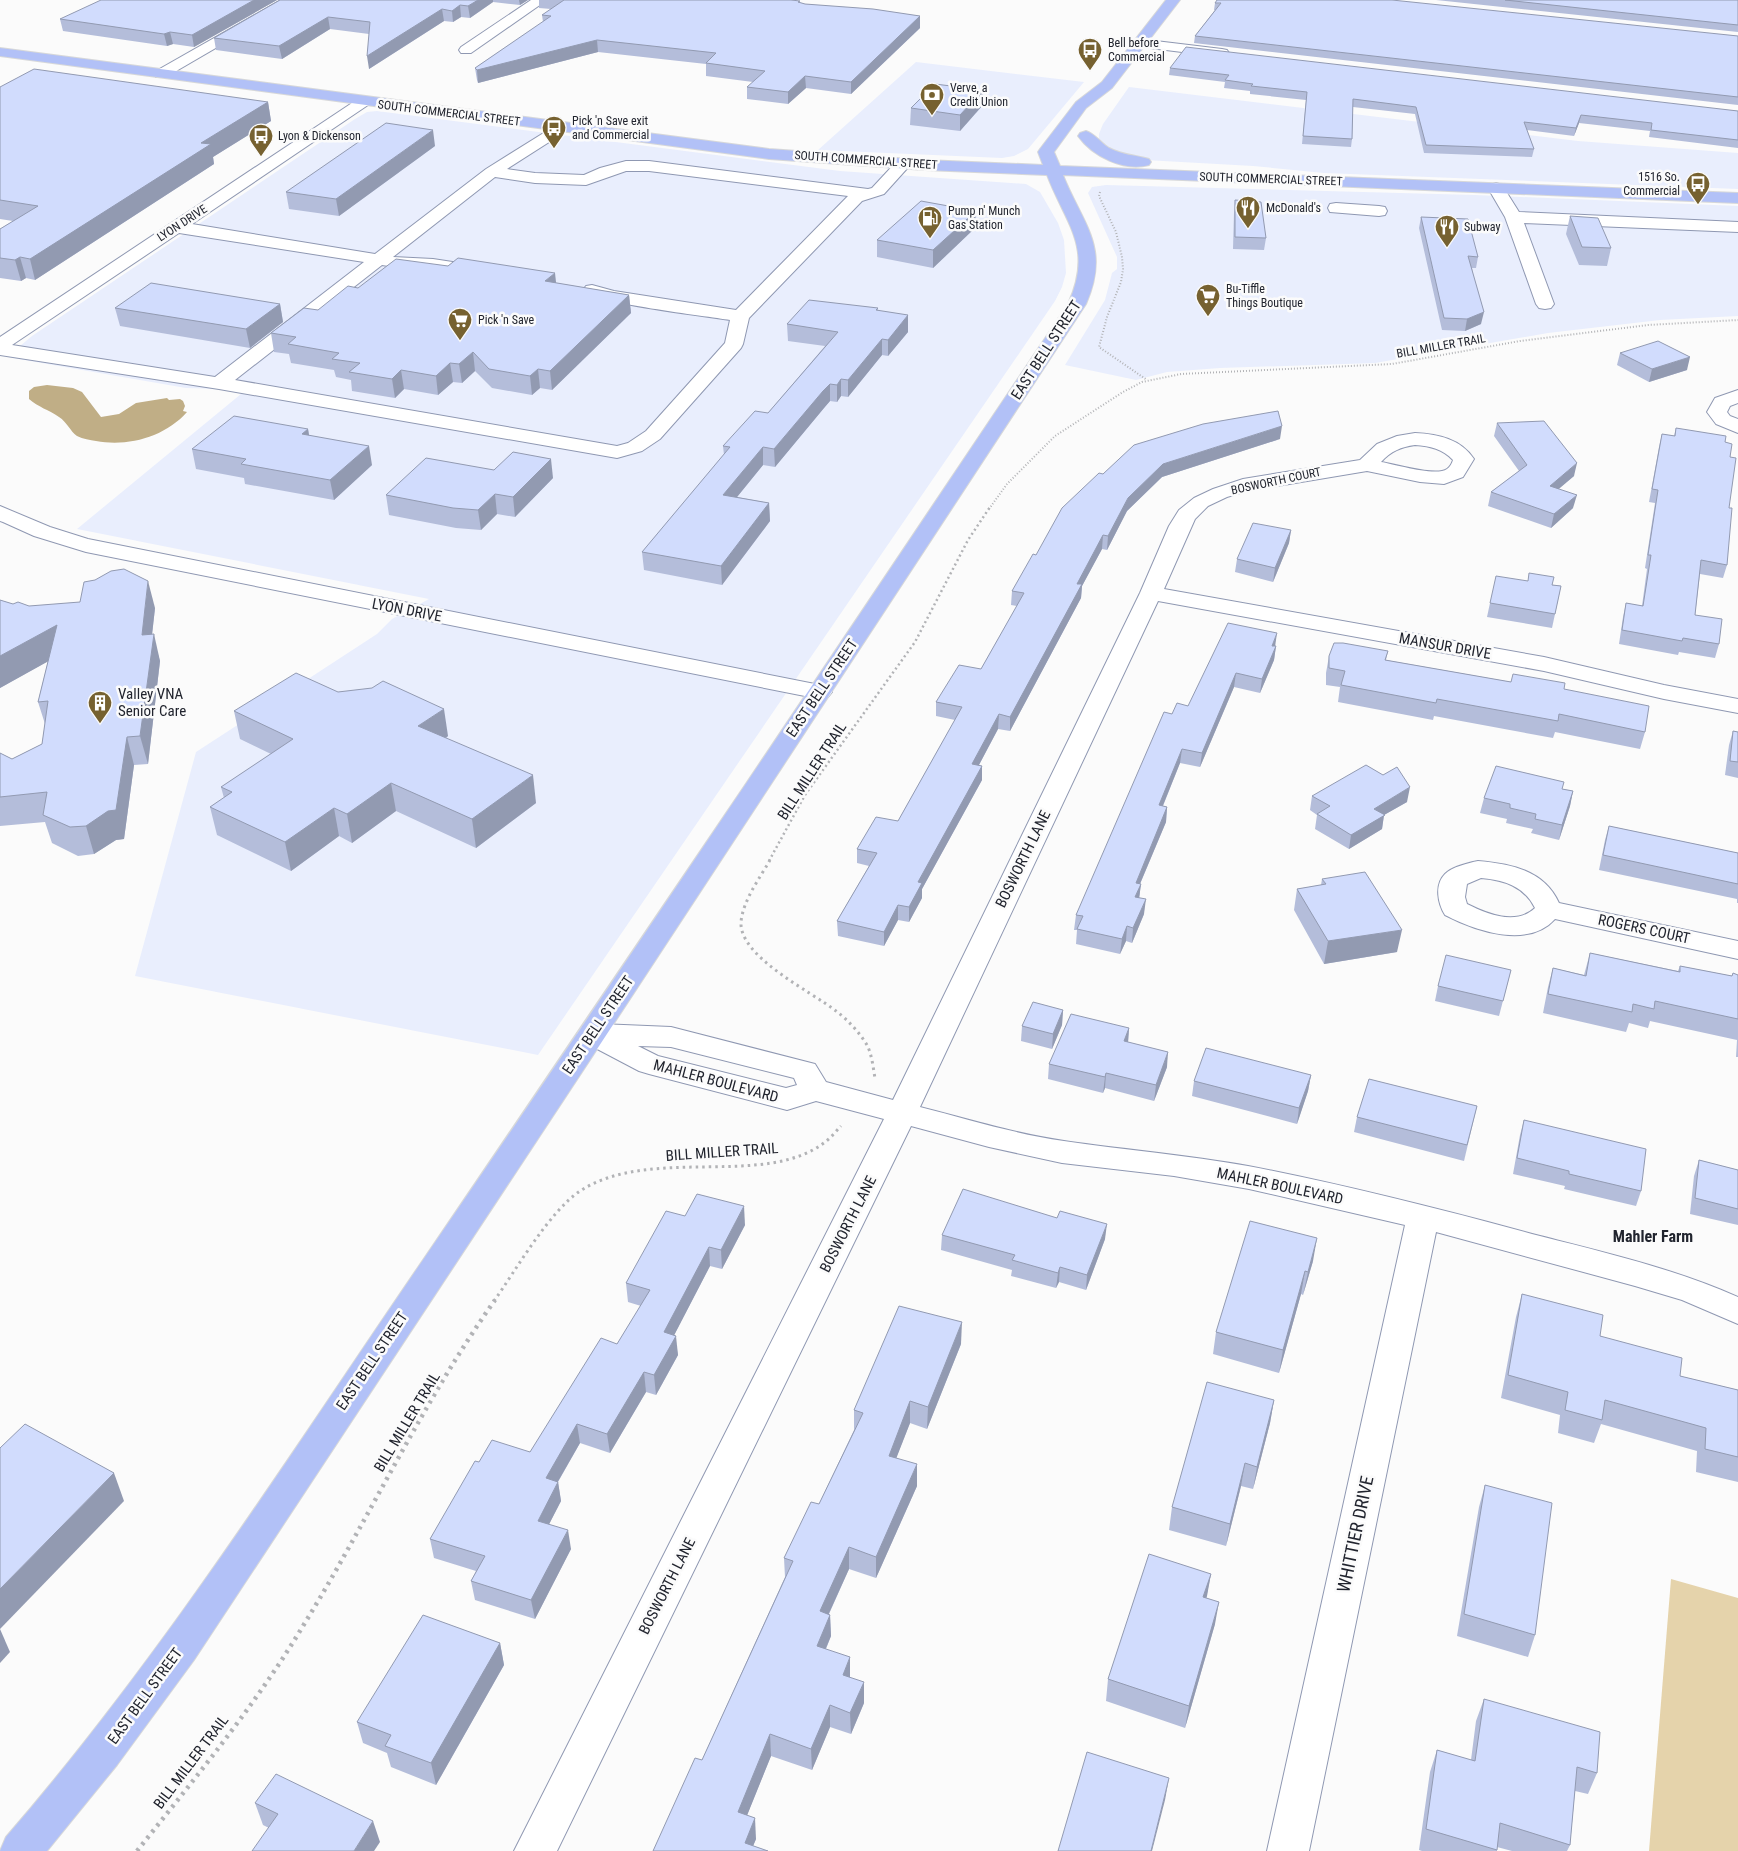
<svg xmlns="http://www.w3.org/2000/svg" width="1738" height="1851" font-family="'Roboto Condensed',sans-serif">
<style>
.built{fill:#e9eefd}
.green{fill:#e5d3ab}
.water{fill:#c0ae86}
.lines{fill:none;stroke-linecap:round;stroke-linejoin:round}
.minor-casing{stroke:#8f98b2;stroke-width:2}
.major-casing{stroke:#d7d8d9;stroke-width:2}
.path-far3{stroke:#b2b3b6;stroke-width:2;stroke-dasharray:1 2;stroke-linecap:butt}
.path-far2{stroke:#b2b3b6;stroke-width:2.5;stroke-dasharray:2 3;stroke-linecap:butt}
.path-far1{stroke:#b2b3b6;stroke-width:3;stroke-dasharray:2.5 4;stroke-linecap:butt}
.path{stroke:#b2b3b6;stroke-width:4.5;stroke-dasharray:3 5;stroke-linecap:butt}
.minor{fill:#fff;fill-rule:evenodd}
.major{fill:#b2c1f7;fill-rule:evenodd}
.wall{fill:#b4bdda}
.shaded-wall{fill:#929ab1}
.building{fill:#d1dcfd;stroke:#929ab1}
.labels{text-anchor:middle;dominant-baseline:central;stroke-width:5;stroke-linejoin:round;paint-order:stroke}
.far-poi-label{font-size:12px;fill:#21242e;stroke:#fbfbfb;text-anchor:start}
.far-street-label{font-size:12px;fill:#21242e;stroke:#fbfbfb}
.street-label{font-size:15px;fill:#21242e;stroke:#fbfbfb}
.poi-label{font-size:15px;fill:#21242e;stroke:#fbfbfb;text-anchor:start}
.neighbourhood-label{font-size:16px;font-weight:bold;fill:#21242e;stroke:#fbfbfb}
.near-street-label{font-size:18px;fill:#21242e;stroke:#fbfbfb}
</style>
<rect width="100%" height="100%" fill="#fbfbfb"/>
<!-- built -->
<g class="built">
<polygon points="916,62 1084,82 1028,149 1014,156 1002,158 818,150"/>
<polygon points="1129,87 1578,141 1738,153 1738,189 1324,173 1253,166 1145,160 1116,153 1099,142 1099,134 1103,124"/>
<polygon points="377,111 840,171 1026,184 1040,192 1058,223 1064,240 1066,273 1062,287 1055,301 538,1055 135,976 196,752 377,634 392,619 429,599 77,529 241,394 221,389 186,388 7,357 32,336 355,119 367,112"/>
<polygon points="1106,185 1475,195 1738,206 1738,316 1660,320 1548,333 1375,363 1220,368 1167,372 1136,380 1065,365 1105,300 1112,273 1117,269 1117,257 1088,193 1092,187"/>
</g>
<!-- green -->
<polygon class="green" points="1671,1579 1738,1598 1738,1851 1649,1851"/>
<!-- water -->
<path class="water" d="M47,385l26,3 9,4 19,25 18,-3 17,-11 31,-5 2,2 11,-1 3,2 2,5 -2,5 4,1c-22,25 -59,35 -91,29 -6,-1 -13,-2 -19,-5 -7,-5 -10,-14 -18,-19 -10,-7 -21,-10 -30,-18v-8l5,-4z"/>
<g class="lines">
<defs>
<g id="minor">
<polygon points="281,0 298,0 166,77 156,77 154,74 156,71"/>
<polygon points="531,0 547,0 471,53 461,53 459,50 461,47"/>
<polygon points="1139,39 1222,49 1227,50 1229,53 1227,56 1222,57 1134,46 1132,43 1134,40"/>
<path d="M363,97l5,2 3,3 -3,3 -176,119 183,30 111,-85 72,-45h10l3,3 -3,3 -61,39 28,4 49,2 16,-7 26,-7h23l219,28 4,-1 26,-28h12l2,3 -28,31 -22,7 -113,117 -6,26 -2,4 -81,91 -18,12 -25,7 -398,-69 -219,-34v-18l358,-238zM626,171h23l199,25 -112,114 -122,-19 -22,-6 -6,1 -3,4c9,13 124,26 147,30l-5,23 -79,88 -18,12 -11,3 -382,-66 147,-115 25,4h26l52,8 6,-1 3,-4 -3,-4 -6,-1 -52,-8 -40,-2 102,-80 40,6 51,2zM179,233l185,29 -149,115 -203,-32z"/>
<polygon points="1496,183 1502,185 1519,212 1738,222 1738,232 1524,223 1554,304 1551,308 1545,309 1539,308 1536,304 1505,217 1488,188 1490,185"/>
<polygon points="1336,203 1379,206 1385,207 1387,211 1385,215 1379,216 1330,212 1328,208 1330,204"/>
<polygon points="1738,390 1738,403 1730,406 1727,412 1730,416 1738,419 1738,433 1716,424 1707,412 1715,398"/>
<path d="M1415,433c23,1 46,6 59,26l-11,18 -19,7 -24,-2 -53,-11 -120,20 -20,6 -19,9 -13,13 -31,70 380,68 120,28 74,14v14l-74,-14 -120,-28 -386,-70 -238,506c47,12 95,27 144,34 61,9 123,14 184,25 98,19 196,44 292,70 67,17 135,33 198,61v27l-56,-24 -47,-14 -199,-54 -127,619h-42l138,-626 -156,-36 -75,-13 -112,-13 -73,-16 -78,-21 -354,725h-43l370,-732 -68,-18 -29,9 -138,-36 -10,-3 -57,-30 -5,-7 5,-7 18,-3 71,3 144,37 11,18 67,18 247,-507 29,-67 10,-16 15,-12 19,-9 30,-10 117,-19 17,-16 20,-8zM1415,445c15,1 28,4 38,15 -1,3 -3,7 -6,9 -11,8 -53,-5 -66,-7 10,-11 20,-15 34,-17zM638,1046l33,1 123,31 3,7 -11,3 -128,-32z"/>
<polygon points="0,506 50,527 88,539 820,685 828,687 832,692 828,697 820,699 86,552 34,536 3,522 0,521"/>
<path d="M1478,861c33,3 66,9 81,42l179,38v18l-183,-40c-27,30 -79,12 -110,-4 -7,-11 -11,-30 0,-41 7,-7 23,-11 33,-13zM1481,878c23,2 43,8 54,30 -19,18 -48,6 -68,-4l-2,-7 2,-13z"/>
</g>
<g id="major">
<path d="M1166,0h14l-68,88 -26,20 -32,44 6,14 678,27v10l-675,-28c20,50 48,72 23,129l-504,768 -388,588 -77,105 -70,86h-47l6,-14c156,-180 283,-381 417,-577 217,-317 431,-637 645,-956 26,-57 -2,-79 -21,-129l-122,-5 -156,-11 -769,-103v-8l769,101 156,11 118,5 -5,-13 2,-3 36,-47 26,-20z"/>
<path d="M1086,131c9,3 15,12 23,17 13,7 26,7 40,11l2,3 -2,3c-25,7 -57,-9 -71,-29l2,-3z"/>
</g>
</defs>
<!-- minor casing -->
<use href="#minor" class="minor-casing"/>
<!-- major casing -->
<use href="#major" class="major-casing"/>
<!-- path-far3 -->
<g class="path-far3">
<polyline points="1100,192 1099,196 1116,232 1122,257 1123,269 1121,282 1107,317 1099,347 1147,380"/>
<polyline points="989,509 1007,484 1055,436 1123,392 1142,382 1181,374 1392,364 1520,341 1648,325 1738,320"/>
</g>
<!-- path-far2 -->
<polyline class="path-far2" points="769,861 805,795 915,642 968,540 990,507"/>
<!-- path-far1 -->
<g class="path-far1">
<path d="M770,860c-10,18 -27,40 -29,62 -2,35 71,70 95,89 12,9 23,21 31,34 5,10 6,22 8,33"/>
<path d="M494,1301c22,-31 55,-89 86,-110 71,-46 185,-2 245,-49 6,-4 11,-11 16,-16"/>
</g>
<!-- path -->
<path class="path" d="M137,1851c58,-73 118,-145 166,-225 66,-107 119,-223 192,-326"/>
<!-- minor -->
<use href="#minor" class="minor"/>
<!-- major -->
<use href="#major" class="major"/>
</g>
<!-- wall -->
<g class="wall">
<polygon points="277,0 194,47 173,44 167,46 63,31 60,19"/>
<polygon points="280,0 528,0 520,5 493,2 470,18 461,17 453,22 444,21 369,69 369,34 330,29 282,59 216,50 214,38"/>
<polygon points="539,0 791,0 805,4 920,16 920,28 851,94 806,88 788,104 747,99 747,87 753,82 706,76 706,64 598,52 478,83 477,80 475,68 543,22 542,15 551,9 539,8"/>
<polygon points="1436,0 1738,0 1738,32"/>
<polygon points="1215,3 1738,36 1738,105 1194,43 1195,36 1215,10 1214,10"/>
<polygon points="1170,68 1738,111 1738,148 1649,137 1650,131 1579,123 1574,136 1527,130 1534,149 1532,157 1424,153 1415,114 1353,107 1352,139 1351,147 1302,144 1306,100 1250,94 1250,91 1224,88 1225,82 1169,75"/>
<polygon points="0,87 268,102 271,121 213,157 214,164 35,280 26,278 21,281 0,278 0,229 13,221 0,219"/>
<polygon points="982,106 960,131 910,125 911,108"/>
<polygon points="435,146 339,216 289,209 286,192"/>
<polygon points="1235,200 1266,238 1264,250 1233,249 1234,212"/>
<polygon points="1570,216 1611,248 1607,266 1579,265 1566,234"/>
<polygon points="1421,217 1478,257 1476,268 1472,268 1481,324 1465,331 1442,330 1419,228"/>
<polygon points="975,228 933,268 877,257 877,240"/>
<polygon points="556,283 629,295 631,313 552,390 540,388 532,395 492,388 475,371 462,383 453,382 438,395 404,389 395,398 352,391 351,380 336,377 334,370 291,363 289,354 274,352 271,333 318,310"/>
<polygon points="280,304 283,322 250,348 120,326 115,308"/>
<polygon points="878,308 878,310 908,332 888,356 882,355 848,397 841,396 837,402 830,401 824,408 775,467 763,465 737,497 769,503 770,521 722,585 644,570 642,552 724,455 723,446 768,413 825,346 788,341 787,324"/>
<polygon points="1620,353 1687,370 1649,382 1617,365"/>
<polygon points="1497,423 1574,476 1558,489 1573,508 1551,528 1488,506 1491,492 1519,471 1494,436"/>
<polygon points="1676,428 1725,442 1730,457 1727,565 1723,578 1700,574 1695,615 1719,644 1715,658 1679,652 1678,655 1619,644 1623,617 1626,603 1642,606 1647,569 1645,568 1655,503 1649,502 1659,447 1662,434 1674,436"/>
<polygon points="308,429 309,435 372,465 334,500 245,484 244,478 196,469 192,449"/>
<polygon points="1280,439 1162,477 1127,511 1107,550 1102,549 1082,586 1081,598 1010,731 998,729 979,765 982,766 982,780 922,889 922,898 909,922 898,920 884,946 838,936 837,921 869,866 857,863 857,849 898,821 955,720 936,716 936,702 981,669 1017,606 1011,605 1012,591 1036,555 1103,474"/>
<polygon points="494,470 553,478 515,517 497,514 481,530 456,528 389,515 386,495"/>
<polygon points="1291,530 1289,543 1273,582 1235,572 1237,559"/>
<polygon points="1527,581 1561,586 1552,628 1487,617 1490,603"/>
<polygon points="0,600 13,604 29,606 155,608 152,634 160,661 148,764 134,765 124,839 116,840 94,854 78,856 52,843 45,822 0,826 0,753 12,759 42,744 45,724 38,702 48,661 0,688"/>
<polygon points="1276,646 1274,660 1260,693 1234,687 1200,767 1180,763 1163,806 1167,807 1166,822 1140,884 1141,884 1139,898 1144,914 1132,943 1126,941 1120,954 1076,944 1077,930 1074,930 1076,915 1172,714 1188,706"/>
<polygon points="1388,651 1386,660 1511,682 1564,689 1645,732 1640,749 1555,732 1553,738 1434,716 1433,720 1338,702 1340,687 1326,685 1326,673 1329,656"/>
<polygon points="338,692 448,736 446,738 536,803 476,848 396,811 352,843 339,836 291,871 217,835 210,807 224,798 221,787 271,754 240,739 234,711"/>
<polygon points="1733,731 1738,732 1738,778 1725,775 1729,745"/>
<polygon points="1563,789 1573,791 1570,806 1559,840 1531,833 1533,829 1506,823 1507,819 1480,813 1484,798"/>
<polygon points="1312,796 1407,802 1384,815 1382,829 1349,849 1315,829 1317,815 1310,810"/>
<polygon points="1609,826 1738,853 1738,903 1737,903 1737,899 1599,870 1605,840"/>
<polygon points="1322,879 1397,952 1324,964 1294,910 1297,889 1321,885"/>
<polygon points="1590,953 1678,971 1680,966 1732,976 1733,973 1738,975 1738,1057 1736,1057 1737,1040 1650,1021 1648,1028 1629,1023 1626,1032 1543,1013 1548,987 1553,968 1584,975"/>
<polygon points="1511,970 1499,1016 1435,1001 1438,986"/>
<polygon points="1063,1010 1062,1025 1052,1049 1021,1041 1022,1026"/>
<polygon points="1129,1028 1128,1042 1167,1067 1154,1101 1105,1088 1103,1093 1048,1079 1049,1064"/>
<polygon points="1311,1075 1308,1091 1297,1124 1192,1096 1194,1081"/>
<polygon points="1477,1106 1464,1161 1354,1132 1357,1117"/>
<polygon points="1524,1120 1641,1191 1636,1206 1564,1189 1565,1186 1513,1174 1520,1135"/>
<polygon points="1699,1160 1738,1170 1738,1225 1690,1214 1694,1176"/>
<polygon points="685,1216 745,1225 722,1269 710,1266 674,1335 678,1355 656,1395 646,1392 610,1453 580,1443 558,1482 561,1501 549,1524 571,1549 535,1619 475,1600 471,1581 476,1571 434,1558 430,1539 479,1462 530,1452 617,1344 641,1306 628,1302 626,1283"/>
<polygon points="942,1235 1105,1239 1086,1290 1059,1282 1056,1288 1011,1276 1012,1270 941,1250"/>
<polygon points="1313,1261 1303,1295 1301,1294 1279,1373 1213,1354 1216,1332"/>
<polygon points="1522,1294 1600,1336 1680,1376 1738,1390 1738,1482 1696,1472 1697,1451 1601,1424 1594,1443 1558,1433 1560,1415 1501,1398 1516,1317"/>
<polygon points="961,1344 927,1429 910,1423 896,1458 917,1486 876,1578 849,1569 829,1614 830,1615 831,1636 826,1649 850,1677 864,1703 851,1734 830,1727 812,1770 771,1756 747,1815 756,1839 753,1846 653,1851 702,1760 785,1577 784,1558 819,1504 854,1430 854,1410"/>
<polygon points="1274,1400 1270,1423 1253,1489 1241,1486 1226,1546 1169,1530 1172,1507"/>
<polygon points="1485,1485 1535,1635 1528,1657 1457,1636 1479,1507"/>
<polygon points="1211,1574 1206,1598 1215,1624 1185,1728 1106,1701 1108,1679"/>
<polygon points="500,1643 504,1665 436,1785 391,1767 387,1753 363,1743 357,1722"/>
<polygon points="1484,1699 1597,1773 1588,1794 1575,1791 1570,1845 1567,1851 1512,1851 1497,1847 1497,1851 1422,1851 1419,1850 1430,1772 1437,1750 1471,1760 1476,1721"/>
<polygon points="255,1803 380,1842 269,1828 263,1825"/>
</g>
<!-- shaded-wall -->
<g class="shaded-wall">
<polygon points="254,0 277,0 194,47 192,35"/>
<polygon points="478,0 493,0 493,2 470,18 468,6"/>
<polygon points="519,0 528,0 520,5"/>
<polygon points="460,5 461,17 453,22 452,11"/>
<polygon points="442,9 444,21 369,69 367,56"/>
<polygon points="920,16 920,28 851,94 851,82"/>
<polygon points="328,17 330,29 282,59 279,46"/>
<polygon points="170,32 173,44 167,46 164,34"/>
<polygon points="597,40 598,52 478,83 477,70"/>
<polygon points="805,76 806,88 788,104 788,92"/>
<polygon points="983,90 982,106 960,131 960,115"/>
<polygon points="268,102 271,121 213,157 214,164 35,280 30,259 201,143"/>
<polygon points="1581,115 1579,123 1574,136 1576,128"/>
<polygon points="433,130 435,146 339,216 336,199"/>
<polygon points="976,211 975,228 933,268 933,250"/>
<polygon points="20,257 26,278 21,281 15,260"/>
<polygon points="555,273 557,291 545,281"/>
<polygon points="629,295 631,313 552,390 550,371"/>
<polygon points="280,304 283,322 250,348 246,329"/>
<polygon points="1484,312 1481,324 1465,331 1467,319"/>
<polygon points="908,315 908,332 888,356 888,340"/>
<polygon points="882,339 882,355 848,397 848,380"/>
<polygon points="473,352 475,371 462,383 459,364"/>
<polygon points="1690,357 1687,370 1649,382 1652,369"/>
<polygon points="450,363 453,382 438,395 436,376"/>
<polygon points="538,369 540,388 532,395 530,376"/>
<polygon points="401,370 404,389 395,398 392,379"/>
<polygon points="841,379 841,396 837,402 837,385"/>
<polygon points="830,384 830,401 824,408 775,467 774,449 823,391"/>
<polygon points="1282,426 1280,439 1162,477 1127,511 1107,550 1108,536 1128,498 1163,464"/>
<polygon points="308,429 311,448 302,434"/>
<polygon points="369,446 372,465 334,500 330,480"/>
<polygon points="763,447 763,465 724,513 723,495"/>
<polygon points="551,459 553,478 515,517 513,497"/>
<polygon points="1577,463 1574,476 1547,499 1550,486"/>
<polygon points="495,494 497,514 481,530 478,510"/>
<polygon points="1577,495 1573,508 1551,528 1554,514"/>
<polygon points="769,503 770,521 722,585 721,566"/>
<polygon points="1291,530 1289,543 1273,582 1275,568"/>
<polygon points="1103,535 1102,549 1082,586 1081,598 1010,731 1010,717 1077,584"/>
<polygon points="148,581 155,608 149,662 142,635"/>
<polygon points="57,625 65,652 0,688 0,656"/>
<polygon points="1277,633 1275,647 1272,646"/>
<polygon points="154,634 160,661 148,764 140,736"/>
<polygon points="1276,646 1274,660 1260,693 1262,679"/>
<polygon points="1236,673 1234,687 1200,767 1202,753"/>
<polygon points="444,709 448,736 423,754 418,726"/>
<polygon points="999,714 998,729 972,778 972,764"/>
<polygon points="127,737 134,765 124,839 116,840 94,854 86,826"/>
<polygon points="1182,749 1180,763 1157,820 1159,805"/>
<polygon points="982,766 982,780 922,889 922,898 909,922 909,907 918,882"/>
<polygon points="533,775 536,803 476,848 472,819"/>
<polygon points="391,783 396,811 352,843 347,814"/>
<polygon points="1410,787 1407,802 1384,815 1382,829 1349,849 1351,835 1374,809"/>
<polygon points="1573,791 1570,806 1559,840 1562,825"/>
<polygon points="1167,807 1166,822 1134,898 1136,883"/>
<polygon points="334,808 339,836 291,871 285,842"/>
<polygon points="1141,884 1139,899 1135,897"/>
<polygon points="1146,899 1144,914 1132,943 1133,928"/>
<polygon points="898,905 898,920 884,946 884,932"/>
<polygon points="1127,926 1126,941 1120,954 1122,939"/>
<polygon points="1402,930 1397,952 1324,964 1328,941"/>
<polygon points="1063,1010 1062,1025 1052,1049 1053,1034"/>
<polygon points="1129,1028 1128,1043 1124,1041"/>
<polygon points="1168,1052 1167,1067 1154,1101 1156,1085"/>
<polygon points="1106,1073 1105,1088 1103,1093 1105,1077"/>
<polygon points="1311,1075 1308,1091 1297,1124 1299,1108"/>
<polygon points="744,1206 745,1225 722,1269 721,1250"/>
<polygon points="1107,1224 1105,1239 1086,1290 1087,1275"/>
<polygon points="1317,1238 1313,1261 1303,1295 1308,1272"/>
<polygon points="709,1247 710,1266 666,1351 664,1332"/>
<polygon points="1060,1267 1059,1282 1056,1288 1058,1273"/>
<polygon points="1305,1271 1301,1294 1279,1373 1283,1350"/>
<polygon points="962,1322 961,1344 927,1429 928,1407"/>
<polygon points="676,1336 678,1355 656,1395 654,1375"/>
<polygon points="644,1372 646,1392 610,1453 607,1434"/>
<polygon points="1274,1400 1270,1423 1253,1489 1257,1467"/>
<polygon points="910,1401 910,1423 889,1477 889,1456"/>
<polygon points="577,1424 580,1443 549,1497 546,1478"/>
<polygon points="1245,1463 1241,1486 1226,1546 1230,1524"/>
<polygon points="917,1464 917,1486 876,1578 876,1557"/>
<polygon points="114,1473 124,1501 0,1629 0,1589"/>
<polygon points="558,1482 561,1501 541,1540 538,1521"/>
<polygon points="568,1530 571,1549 535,1619 531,1600"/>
<polygon points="849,1547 849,1569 820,1633 820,1611"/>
<polygon points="1211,1574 1207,1596 1199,1620 1203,1597"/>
<polygon points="1219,1602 1215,1624 1185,1728 1189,1706"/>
<polygon points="830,1615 831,1636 818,1667 817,1646"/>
<polygon points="0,1629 10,1652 0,1663"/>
<polygon points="500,1643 504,1665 436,1785 431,1763"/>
<polygon points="850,1657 850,1678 843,1675"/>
<polygon points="864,1682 864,1703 851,1734 850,1713"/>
<polygon points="830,1705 830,1727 812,1770 811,1749"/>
<polygon points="770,1734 771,1756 740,1833 738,1812"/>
<polygon points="1169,1778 1165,1800 1152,1851 1151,1851"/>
<polygon points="755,1818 756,1839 751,1851 745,1843"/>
<polygon points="373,1821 380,1842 374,1851 354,1851"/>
</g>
<!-- building -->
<g class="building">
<polygon points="101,0 254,0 192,35 170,32 164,34 60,19"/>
<polygon points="280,0 478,0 468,6 460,5 452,11 442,9 367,56 370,22 328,17 279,46 214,38"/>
<polygon points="564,0 791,0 800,1 798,2 805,4 873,9 920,16 851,82 805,76 788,92 747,87 765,71 706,63 716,53 597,40 477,70 475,68 551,16 542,15"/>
<polygon points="1217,0 1392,0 1738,36 1738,97 1195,36 1221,3 1215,3"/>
<polygon points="1505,0 1738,0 1738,25"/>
<polygon points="1186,47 1738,111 1738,140 1651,130 1652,123 1581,115 1576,128 1524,122 1534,149 1426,145 1416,107 1353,99 1352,139 1303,136 1307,92 1251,86 1253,84 1225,80 1229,75 1170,68"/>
<polygon points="34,69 268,102 201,143 211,144 30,259 20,257 15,260 0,258 0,229 38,206 0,200 0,87"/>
<polygon points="935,84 983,90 960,115 911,108"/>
<polygon points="386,123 433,130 336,199 286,192"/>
<polygon points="1235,200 1261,202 1266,238 1235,237"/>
<polygon points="921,201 976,211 933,250 877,240"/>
<polygon points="1570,216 1598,218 1611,248 1582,247"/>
<polygon points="1421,217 1468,219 1478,257 1468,256 1484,312 1467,319 1444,318"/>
<polygon points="458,258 555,273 545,281 629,295 550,371 538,369 530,376 489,369 473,352 459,364 450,363 436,376 401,370 392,379 349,372 360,363 332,359 339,353 288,344 296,337 271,333 304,308 318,310 348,286 358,288 396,259 448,266"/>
<polygon points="151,283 280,304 246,329 115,308"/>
<polygon points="809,300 878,308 876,310 908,315 888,340 882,339 848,380 841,379 837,385 830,384 823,391 774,449 763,447 723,495 769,503 721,566 642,552 730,447 723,446 755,411 768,413 838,332 787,324"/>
<polygon points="1658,341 1690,357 1652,369 1620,353"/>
<polygon points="1278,411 1282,426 1163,464 1128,498 1108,536 1103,535 1077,584 1082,584 1010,717 999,714 972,764 982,766 918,882 922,883 909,907 898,905 884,932 837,921 877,853 857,849 876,817 898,821 962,707 936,702 959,665 981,669 1024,593 1012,591 1033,554 1036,555 1062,508 1099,473 1103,474 1134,445 1203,424"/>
<polygon points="234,416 308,429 302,434 369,446 330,480 241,464 246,459 192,449"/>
<polygon points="1544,421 1577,463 1550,486 1577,495 1554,514 1491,492 1527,465 1497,423"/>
<polygon points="1676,428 1726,436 1725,442 1732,444 1730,457 1736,458 1729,508 1732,508 1727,565 1701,560 1695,615 1722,619 1719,644 1683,638 1682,641 1622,630 1626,603 1643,606 1651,555 1648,555 1658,490 1652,489 1662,434 1675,436"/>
<polygon points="513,452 551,459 513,497 495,494 478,510 453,508 386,495 426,458 494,470"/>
<polygon points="1253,523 1291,530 1275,568 1237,559"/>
<polygon points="124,569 148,581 142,635 154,634 140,736 127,737 116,810 108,811 86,826 70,827 43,815 47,792 0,797 0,753 12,759 42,744 48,701 38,702 57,625 0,656 0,600 13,604 18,602 29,606 80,602 84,582 95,580 111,571"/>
<polygon points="1529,573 1554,577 1552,585 1561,586 1555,614 1490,603 1496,576 1528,581"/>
<polygon points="1228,623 1277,633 1272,646 1276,646 1262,679 1236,673 1202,753 1182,749 1159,805 1167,807 1136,883 1141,884 1135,897 1146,899 1133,928 1127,926 1122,939 1077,929 1083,916 1076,915 1164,712 1172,714 1177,703 1188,706"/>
<polygon points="1334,643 1343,643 1388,651 1385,660 1511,682 1513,674 1565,683 1564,689 1649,706 1645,732 1559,714 1558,721 1437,699 1436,703 1341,685 1345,671 1329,668 1329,656"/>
<polygon points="296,673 338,692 372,688 383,681 444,709 418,726 533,775 472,819 391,783 347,814 334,808 285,842 210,807 232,792 221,787 293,739 234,711"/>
<polygon points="1733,731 1738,732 1738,762 1730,761"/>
<polygon points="1366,765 1383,775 1397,767 1410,787 1374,809 1385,815 1351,835 1317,814 1330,806 1312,796"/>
<polygon points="1496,766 1564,782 1562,789 1573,791 1562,825 1535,819 1536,814 1510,808 1510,804 1484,798"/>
<polygon points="1609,826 1738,853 1738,884 1603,855"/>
<polygon points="1365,872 1402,930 1328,941 1297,889 1326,884 1322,879"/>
<polygon points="1590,953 1680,972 1680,966 1732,976 1733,973 1738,975 1738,1019 1655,1001 1654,1009 1633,1004 1632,1012 1548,994 1553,968 1586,976"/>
<polygon points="1446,955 1511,970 1503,1001 1438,986"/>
<polygon points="1033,1002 1063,1010 1053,1034 1022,1026"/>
<polygon points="1071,1014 1129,1028 1124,1041 1168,1052 1156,1085 1106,1073 1105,1077 1049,1064"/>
<polygon points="1206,1048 1311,1075 1299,1108 1194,1081"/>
<polygon points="1369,1079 1477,1106 1467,1145 1357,1117"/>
<polygon points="1524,1120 1646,1149 1641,1191 1569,1174 1569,1171 1517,1158"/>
<polygon points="1699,1160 1738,1170 1738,1209 1695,1198"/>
<polygon points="963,1189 1057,1218 1060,1211 1107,1224 1087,1275 1060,1267 1058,1273 1012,1260 1015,1255 942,1235"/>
<polygon points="697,1194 744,1206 721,1250 709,1247 664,1332 676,1336 654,1375 644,1372 607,1434 577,1424 546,1478 558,1482 538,1521 568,1530 531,1600 471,1581 485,1556 430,1539 475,1461 479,1462 492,1440 530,1452 601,1338 617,1344 650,1290 626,1283 666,1211 685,1216"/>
<polygon points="1250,1221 1317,1238 1308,1272 1305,1271 1283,1350 1216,1332"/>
<polygon points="1522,1294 1603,1315 1600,1336 1682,1358 1680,1376 1738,1390 1738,1457 1705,1449 1706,1428 1605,1400 1602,1420 1565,1410 1568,1392 1508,1375"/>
<polygon points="899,1306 962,1322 928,1407 910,1401 889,1456 917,1464 876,1557 849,1547 820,1611 830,1615 817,1646 850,1657 843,1675 864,1682 850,1713 830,1705 811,1749 770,1734 738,1812 755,1818 745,1843 768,1851 653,1851 695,1758 702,1760 793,1561 784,1558 811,1502 819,1504 863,1413 854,1410"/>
<polygon points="1207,1382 1274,1400 1257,1467 1245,1463 1230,1524 1172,1507"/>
<polygon points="25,1424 114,1473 0,1589 0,1448"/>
<polygon points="1485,1485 1552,1503 1535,1635 1464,1614"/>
<polygon points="1149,1554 1211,1574 1203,1597 1219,1602 1189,1706 1108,1679"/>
<polygon points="423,1615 500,1643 431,1763 385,1746 391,1735 357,1722"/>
<polygon points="1484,1699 1600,1732 1597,1773 1577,1767 1570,1845 1500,1823 1497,1850 1426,1829 1437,1750 1475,1761"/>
<polygon points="1087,1752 1169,1778 1151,1851 1058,1851"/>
<polygon points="276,1774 373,1821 354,1851 252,1851 278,1814 255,1803"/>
</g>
<!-- icons -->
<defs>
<symbol id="bus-pin" viewBox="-11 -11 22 30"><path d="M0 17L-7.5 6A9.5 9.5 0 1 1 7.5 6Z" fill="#766130" stroke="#fbfbfb"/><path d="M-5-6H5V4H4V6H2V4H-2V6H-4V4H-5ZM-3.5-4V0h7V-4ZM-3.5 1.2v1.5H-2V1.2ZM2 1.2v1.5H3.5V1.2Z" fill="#fff"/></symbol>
<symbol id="bank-pin" viewBox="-11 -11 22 30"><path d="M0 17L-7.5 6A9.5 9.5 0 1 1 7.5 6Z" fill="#766130" stroke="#fbfbfb"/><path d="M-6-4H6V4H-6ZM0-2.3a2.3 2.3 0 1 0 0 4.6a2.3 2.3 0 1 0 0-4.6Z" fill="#fff"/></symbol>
<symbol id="restaurant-pin" viewBox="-11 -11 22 30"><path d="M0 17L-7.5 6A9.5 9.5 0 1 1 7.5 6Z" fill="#766130" stroke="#fbfbfb"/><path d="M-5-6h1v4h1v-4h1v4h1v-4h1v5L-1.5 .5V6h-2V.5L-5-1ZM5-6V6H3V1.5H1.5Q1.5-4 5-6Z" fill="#fff"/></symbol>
<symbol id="fuel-pin" viewBox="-11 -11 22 30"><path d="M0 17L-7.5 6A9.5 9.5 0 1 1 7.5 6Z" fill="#766130" stroke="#fbfbfb"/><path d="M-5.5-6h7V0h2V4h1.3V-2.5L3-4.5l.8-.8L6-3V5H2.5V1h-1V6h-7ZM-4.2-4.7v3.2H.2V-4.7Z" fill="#fff"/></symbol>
<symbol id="supermarket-pin" viewBox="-11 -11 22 30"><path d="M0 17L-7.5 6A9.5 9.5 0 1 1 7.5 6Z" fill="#766130" stroke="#fbfbfb"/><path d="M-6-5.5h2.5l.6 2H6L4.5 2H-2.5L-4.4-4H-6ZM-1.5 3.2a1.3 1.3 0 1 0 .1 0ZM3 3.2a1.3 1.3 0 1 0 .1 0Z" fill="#fff"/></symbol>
<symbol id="building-pin" viewBox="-11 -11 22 30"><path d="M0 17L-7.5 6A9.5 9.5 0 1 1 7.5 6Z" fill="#766130" stroke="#fbfbfb"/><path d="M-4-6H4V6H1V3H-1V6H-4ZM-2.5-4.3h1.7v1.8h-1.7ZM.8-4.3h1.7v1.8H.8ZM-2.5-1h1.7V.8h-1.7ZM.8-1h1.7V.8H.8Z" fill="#fff"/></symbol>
</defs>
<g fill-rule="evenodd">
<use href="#bus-pin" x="1076" y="36" width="28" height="38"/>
<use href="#bank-pin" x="918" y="81" width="28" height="38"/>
<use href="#bus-pin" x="540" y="114" width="28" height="38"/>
<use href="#bus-pin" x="247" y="122" width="28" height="38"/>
<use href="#bus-pin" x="1684" y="170" width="28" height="38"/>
<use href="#restaurant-pin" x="1234" y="194" width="28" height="38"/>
<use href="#fuel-pin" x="916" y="204" width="28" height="38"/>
<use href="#restaurant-pin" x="1433" y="213" width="28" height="38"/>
<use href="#supermarket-pin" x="1194" y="282" width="28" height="38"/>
<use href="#supermarket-pin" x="446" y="306" width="28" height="38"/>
<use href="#building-pin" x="86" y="689" width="28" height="38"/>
</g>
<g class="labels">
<!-- far-poi labels -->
<g class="far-poi-label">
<text x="1108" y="43">Bell before<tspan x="1108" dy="14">Commercial</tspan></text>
<text x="950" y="88">Verve, a<tspan x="950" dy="14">Credit Union</tspan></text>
<text x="572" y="121">Pick 'n Save exit<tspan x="572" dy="14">and Commercial</tspan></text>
<text x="278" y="136">Lyon &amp; Dickenson</text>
<text x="1680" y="177" text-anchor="end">1516 So.<tspan x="1680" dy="14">Commercial</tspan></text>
<text x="1266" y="208">McDonald's</text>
<text x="948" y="211">Pump n' Munch<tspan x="948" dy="14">Gas Station</tspan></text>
<text x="1464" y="227">Subway</text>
<text x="1226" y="289">Bu-Tiffle<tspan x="1226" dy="14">Things Boutique</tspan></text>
<text x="478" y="320">Pick 'n Save</text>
</g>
<!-- far-street labels -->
<g class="far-street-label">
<text transform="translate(449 113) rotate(7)">SOUTH COMMERCIAL STREET</text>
<text transform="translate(866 160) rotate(4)">SOUTH COMMERCIAL STREET</text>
<text transform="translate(1271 179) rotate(2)">SOUTH COMMERCIAL STREET</text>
<text transform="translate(182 223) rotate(-33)">LYON DRIVE</text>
<text transform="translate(1441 346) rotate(-10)">BILL MILLER TRAIL</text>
<text transform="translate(1276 481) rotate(-12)">BOSWORTH COURT</text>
</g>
<!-- street labels -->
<g class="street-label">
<text transform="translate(1046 350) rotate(-57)">EAST BELL STREET</text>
<text transform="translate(407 610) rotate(11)">LYON DRIVE</text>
<text transform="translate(1445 646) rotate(10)">MANSUR DRIVE</text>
<text transform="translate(822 688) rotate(-56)">EAST BELL STREET</text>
<text transform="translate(812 771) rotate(-57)">BILL MILLER TRAIL</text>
<text transform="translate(1023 859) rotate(-64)">BOSWORTH LANE</text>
<text transform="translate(1644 929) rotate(12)">ROGERS COURT</text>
<text transform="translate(598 1025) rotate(-56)">EAST BELL STREET</text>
<text transform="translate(716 1081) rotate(15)">MAHLER BOULEVARD</text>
<text transform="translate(722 1152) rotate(-4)">BILL MILLER TRAIL</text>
<text transform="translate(1280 1186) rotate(12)">MAHLER BOULEVARD</text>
<text transform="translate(848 1224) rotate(-63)">BOSWORTH LANE</text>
<text transform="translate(372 1361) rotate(-56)">EAST BELL STREET</text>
<text transform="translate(407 1422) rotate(-59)">BILL MILLER TRAIL</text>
<text transform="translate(667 1586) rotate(-63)">BOSWORTH LANE</text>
<text transform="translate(145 1696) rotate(-54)">EAST BELL STREET</text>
<text transform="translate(191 1762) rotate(-53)">BILL MILLER TRAIL</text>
</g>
<!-- poi labels -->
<g class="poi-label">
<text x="118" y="694">Valley VNA<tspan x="118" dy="17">Senior Care</tspan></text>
</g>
<!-- neighbourhood labels -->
<g class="neighbourhood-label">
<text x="1653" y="1236">Mahler Farm</text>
</g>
<!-- near-street labels -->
<g class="near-street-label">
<text transform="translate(1355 1534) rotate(-78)">WHITTIER DRIVE</text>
</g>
</g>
</svg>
